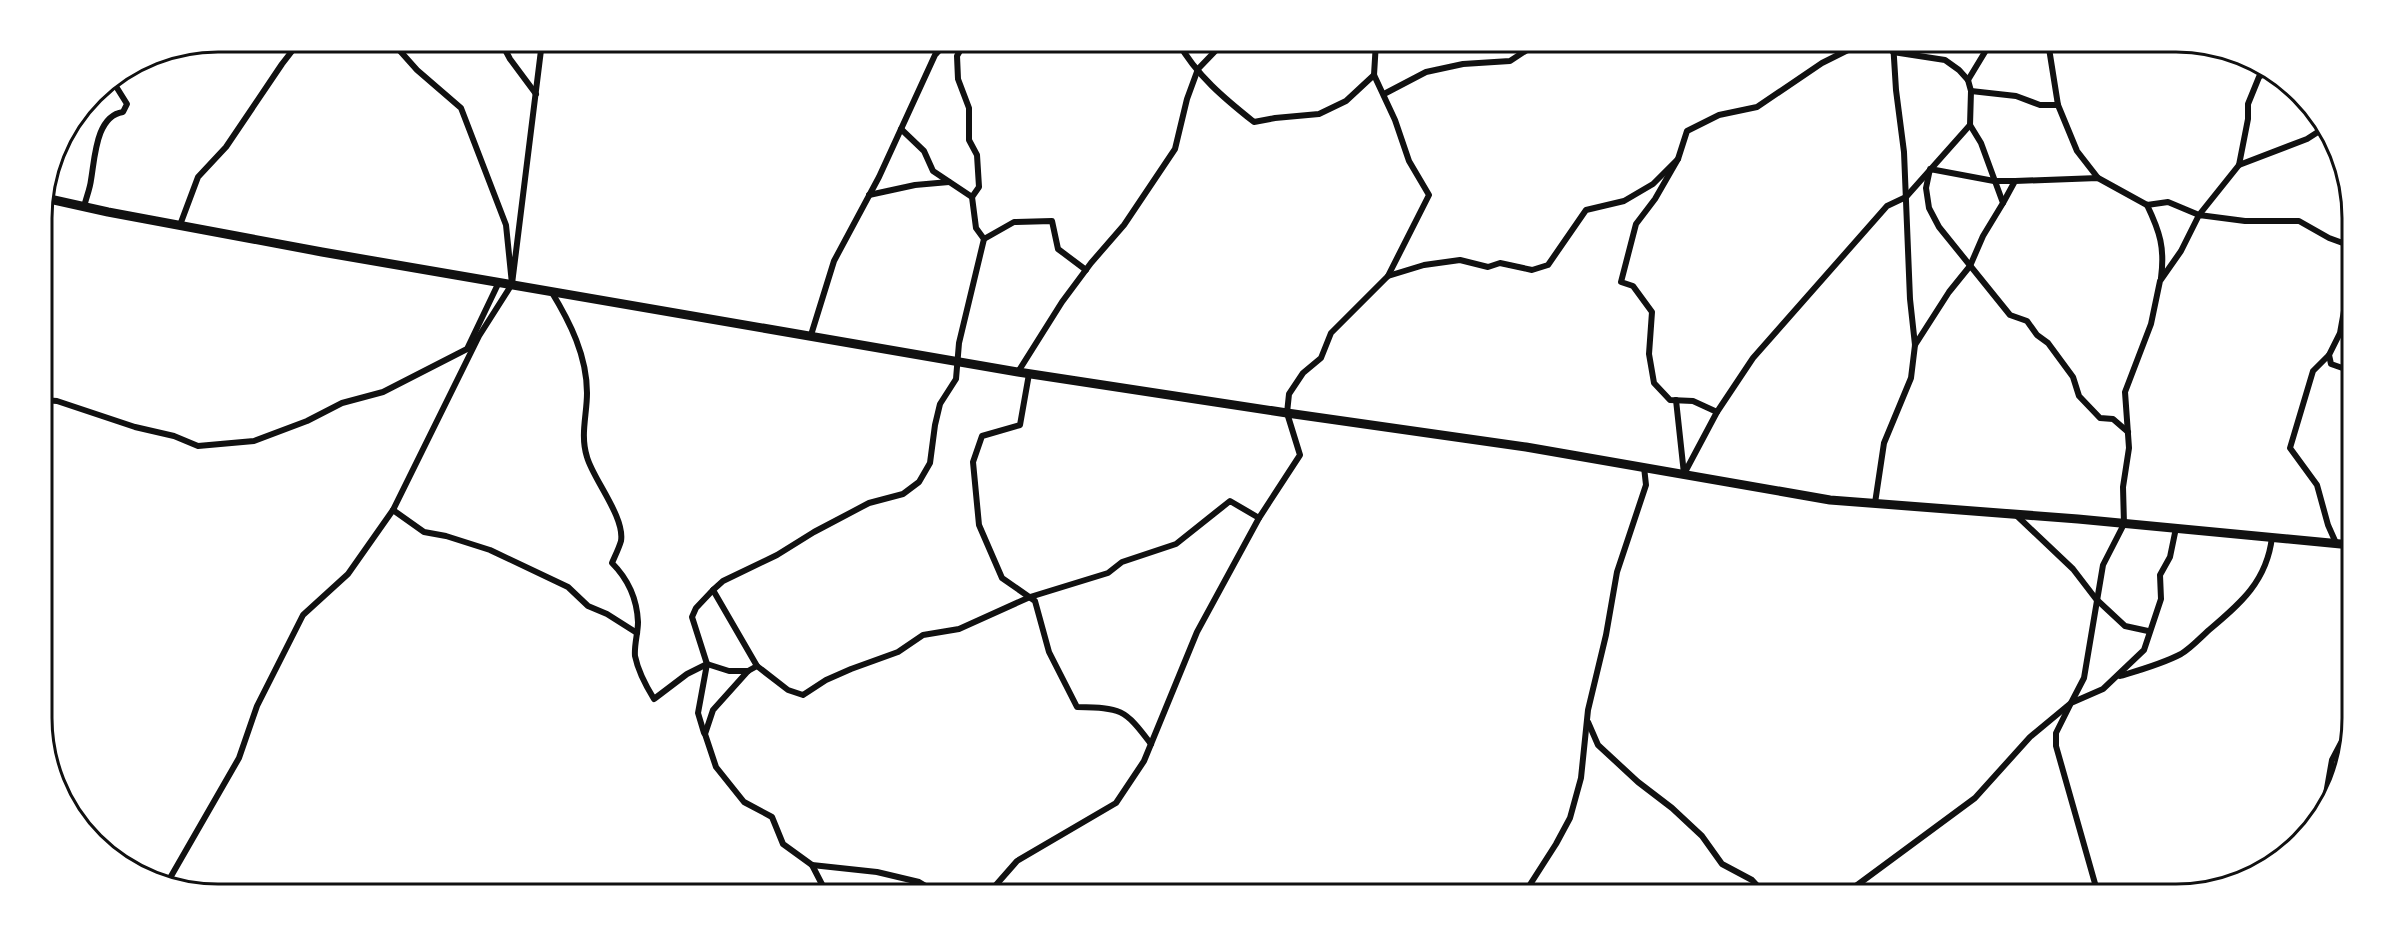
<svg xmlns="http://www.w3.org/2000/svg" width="2394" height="936" font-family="Rubik,sans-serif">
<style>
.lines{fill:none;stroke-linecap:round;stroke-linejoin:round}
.minor{stroke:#111;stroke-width:6}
.secondary{stroke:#111;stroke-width:9}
.rim{fill:none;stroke:#111;stroke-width:3}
</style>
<rect width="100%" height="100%" fill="#fff"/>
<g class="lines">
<!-- minor -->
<g class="minor">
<polyline points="392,42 417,70 461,108 506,225 512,284 542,42"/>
<polyline points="501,42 510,59 536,94"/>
<polyline points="965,42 957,56 958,79 969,108 969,140 977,155 979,187 972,197"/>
<path d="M1178,42c18,33 47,57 76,80l21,-4 44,-4 27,-13 28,-26"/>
<polyline points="1376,42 1374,75 1395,120 1409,161 1429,195 1388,276"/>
<polyline points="2048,42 2058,105 2077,151 2098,178"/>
<polyline points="1893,52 1945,60 1959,70 1968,80 1971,91 1970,125 1981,143 2003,203 1983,236 1970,266 1949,292 1915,345"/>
<polyline points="1968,80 1991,42"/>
<polyline points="1971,91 2016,96 2040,105 2058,105"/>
<polyline points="1384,94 1426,72 1463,64 1510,61 1539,42"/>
<polyline points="2239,165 2307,139 2321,130"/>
<polyline points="2015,181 1994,181 1930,169 1926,188 1929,208 1939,227 2010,315 2027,321 2037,335 2048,343 2073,377 2079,396 2100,418 2113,419 2128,432"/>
<polyline points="869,195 915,185 949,182"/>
<polyline points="2003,203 2015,181 2098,178 2147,205 2168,202 2199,215 2239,165 2248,119 2248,104 2259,77 2265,73"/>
<path d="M2147,205c13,27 18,43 14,73"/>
<path d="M84,207c2,-9 6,-18 7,-27 4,-23 5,-64 32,-68l4,-8 -15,-24"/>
<polyline points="180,225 198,177 226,147 282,64 299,42"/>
<polyline points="984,239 1014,222 1052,221 1058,249 1086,270"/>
<polyline points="2351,272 2340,333 2329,355 2331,364 2351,371"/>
<path d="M551,291c19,31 36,65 36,102 0,22 -7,42 0,64 6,22 38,60 34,84 -2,7 -6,15 -9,22 16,16 25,36 26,59 0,11 -4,23 -3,34 3,15 11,30 19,43l33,-25 20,-10 22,7h19"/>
<polyline points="811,335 834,261 879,177 935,55 947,42"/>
<polyline points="2329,355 2313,371 2290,448 2317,485 2328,525 2336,543"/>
<polyline points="1018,372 1062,302 1091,263 1124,225 1175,149 1187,99 1198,69 1224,42"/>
<path d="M1029,374l-9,51 -38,11 -9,26 6,63 23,53 33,23 14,51 28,55c44,1 47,1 74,37"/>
<polyline points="43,400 57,401 135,427 174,436 198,446 254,441 307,421 342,403 383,392 467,349 499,282"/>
<polyline points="1676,400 1684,474"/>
<polyline points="1717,412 1693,401 1670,400 1654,383 1649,354 1652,312 1633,286 1621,282 1636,224 1655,199 1678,159 1687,131 1719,115 1757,107 1822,63 1864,42"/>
<polyline points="1684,474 1717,412 1753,358 1887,206 1906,197 1970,125"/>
<polyline points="1875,503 1884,443 1911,378 1915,345 1910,299 1904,152 1896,90 1893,42"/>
<polyline points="393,510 424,532 446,536 490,550 568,587 588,606 607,614 637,633"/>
<polyline points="2015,514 2073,569 2096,599 2125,626 2148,631"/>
<polyline points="757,666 788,690 803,695 826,680 851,669 898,652 923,635 959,629 1030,597 1108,573 1122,562 1176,544 1230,501 1259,518"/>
<path d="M2120,676c20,-6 42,-12 61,-22 10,-6 19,-16 28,-24 32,-27 58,-49 63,-93"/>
<polyline points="1588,722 1598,745 1638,782 1672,808 1702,836 1722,864 1752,880 1765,894"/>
<polyline points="704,733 698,713 707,664 692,617 696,608 713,590"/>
<polyline points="2323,811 2332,760 2351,724"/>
<polyline points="812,865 877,872 919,882 939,894"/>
<polyline points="166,885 239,758 257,706 303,615 348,574 393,510 479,336 512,284"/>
<polyline points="827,894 812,865 783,844 772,817 744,802 716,767 705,734 713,710 748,671 757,666 713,590 723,581 777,555 814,532 869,503 903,494 919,482 930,463 935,425 940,404 956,379 959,343 984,239 976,228 972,197 933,171 924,151 901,129"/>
<polyline points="988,894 1017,861 1116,803 1144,761 1197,632 1259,518 1300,455 1287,413 1289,394 1303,373 1321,358 1331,333 1388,276 1424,265 1460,260 1488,267 1500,263 1532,270 1548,265 1586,210 1624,201 1653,184 1678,159"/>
<polyline points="1524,894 1556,844 1570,818 1581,778 1588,710 1606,635 1617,572 1646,485 1644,467"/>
<polyline points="1845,894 1975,798 2030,737 2071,703 2084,678 2103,565 2124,524 2123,487 2129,448 2125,392 2151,324 2160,281 2181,251 2199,215 2245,221 2299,221 2329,238 2351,246"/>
<polyline points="2098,894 2056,746 2056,733 2071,703 2103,689 2144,650 2161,599 2160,575 2170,557 2176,528"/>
</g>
<!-- secondary -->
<polyline class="secondary" points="45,198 108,212 322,252 1018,372 1287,413 1526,447 1830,500 2078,519 2351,545"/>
</g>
<!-- crop -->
<path d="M0 0H2394V936H0ZM218 52H2176A166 166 0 0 1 2342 218V718A166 166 0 0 1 2176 884H218A166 166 0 0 1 52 718V218A166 166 0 0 1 218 52Z" fill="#fff" fill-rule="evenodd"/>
<path class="rim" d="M218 52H2176A166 166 0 0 1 2342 218V718A166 166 0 0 1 2176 884H218A166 166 0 0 1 52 718V218A166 166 0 0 1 218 52Z"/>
</svg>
